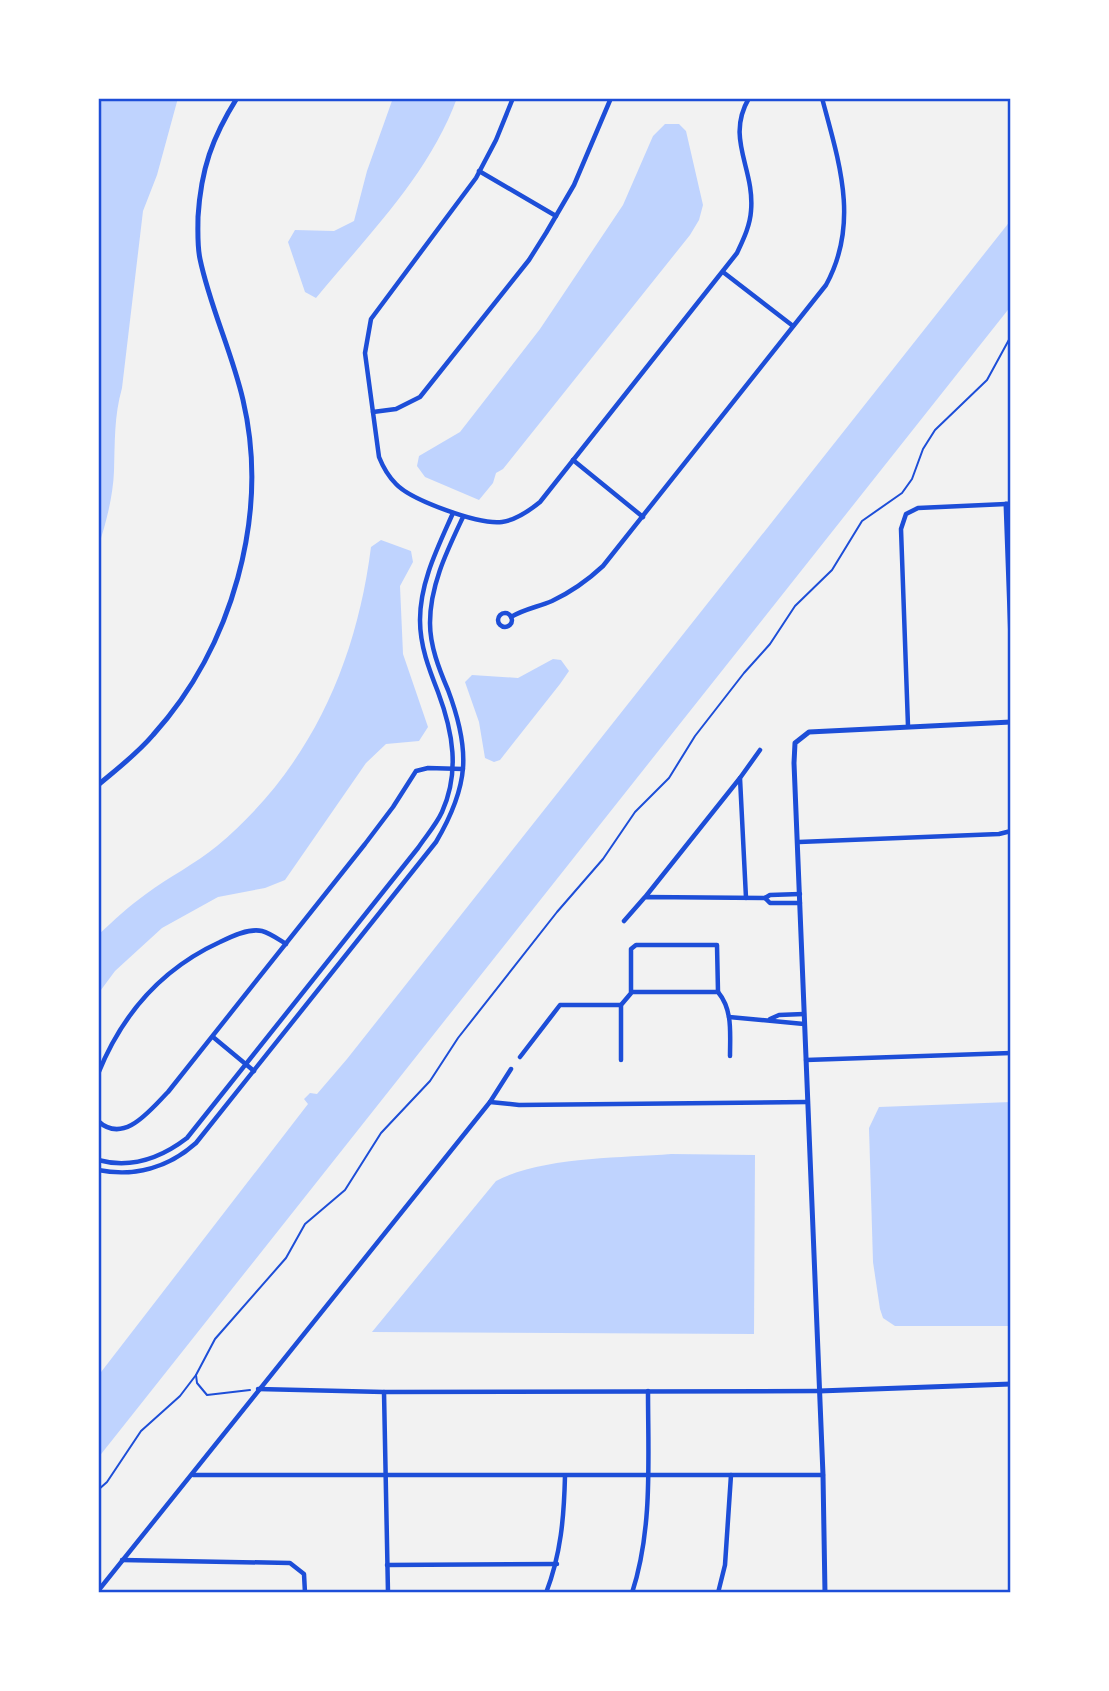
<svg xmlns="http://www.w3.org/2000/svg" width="1109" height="1691" font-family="Karla,sans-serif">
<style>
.water{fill:#bfd3fe}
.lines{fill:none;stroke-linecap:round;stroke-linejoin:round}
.path{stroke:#1d4ed8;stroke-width:2}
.minor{stroke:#1d4ed8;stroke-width:4.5}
.tertiary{stroke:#1d4ed8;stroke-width:5}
.neatline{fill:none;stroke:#1d4ed8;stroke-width:2.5}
</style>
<rect width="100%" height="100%" fill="#f2f2f2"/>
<!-- water -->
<g class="water">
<path d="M98,98h80l-21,77 -14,36 -21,177c-8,28 -7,54 -8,83 -1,26 -8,52 -16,77z"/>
<path d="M393,98h64c-28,77 -90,138 -141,200l-11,-6 -17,-50 7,-12 39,1 20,-10 13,-50z"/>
<polygon points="665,124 679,124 686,131 703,205 699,220 690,235 503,469 496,473 493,483 479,500 425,477 417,466 419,456 460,432 540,329 623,205 653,136"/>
<polygon points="1011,220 1011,306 98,1458 98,1376 308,1104 304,1099 310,1093 317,1094 347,1059"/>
<path d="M381,540l30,11 2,11 -13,24 3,68 25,73 -9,14 -33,3 -20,19 -81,117 -20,8 -47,9 -56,31 -47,43 -17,23v-59c15,-14 31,-29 48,-41 23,-17 49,-30 71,-48 92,-77 139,-181 154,-299z"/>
<polygon points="553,659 561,660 569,671 560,684 500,760 494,762 485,758 479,722 465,682 472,675 518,678"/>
<polygon points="1011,1102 1011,1326 895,1326 883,1318 880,1309 873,1262 869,1128 879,1107"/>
<path d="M671,1154l84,1 -1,179 -382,-2 124,-151c45,-24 124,-23 175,-27z"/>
</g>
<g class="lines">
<!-- path -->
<g class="path">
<polyline points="196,1375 197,1383 207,1395 250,1390"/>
<polyline points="98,1490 107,1482 141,1431 180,1396 196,1375 215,1339 286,1258 305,1224 345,1190 381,1133 430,1081 458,1038 557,912 603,859 635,812 669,778 695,736 744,673 770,644 795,606 832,570 862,521 902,493 912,479 923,449 935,430 987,380 1011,336"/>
</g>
<!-- minor -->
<g class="minor">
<path d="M513,98l-17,42 -20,38 -105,141 -6,34 14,104c4,10 9,19 17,27 15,16 83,41 106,38 14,-2 27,-11 38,-20l197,-249c6,-13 13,-27 14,-42 4,-43 -26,-72 -2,-113"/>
<polyline points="479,171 556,216"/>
<polyline points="723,272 793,326"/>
<polyline points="373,412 396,409 420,397 529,260 546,233 574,185 611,98"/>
<polyline points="573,460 643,517"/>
<circle cx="505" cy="620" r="7"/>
<path d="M511,617c13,-8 27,-10 41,-16 19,-9 36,-21 51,-35l223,-281c34,-62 13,-123 -4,-187"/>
<polyline points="908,726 901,529 906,514 918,508 1006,504"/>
<polyline points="799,842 999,834 1011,831"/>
<polyline points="646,896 740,778"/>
<polyline points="746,898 740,778 760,750"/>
<polyline points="765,898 770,903 800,903"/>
<polyline points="624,921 645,897 765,898 770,895 800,894"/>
<polyline points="631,992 631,949 636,945 717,945 718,992"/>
<polyline points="729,1017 804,1024"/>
<polyline points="770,1019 779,1015 804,1014"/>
<polyline points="213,1037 254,1071"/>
<polyline points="520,1057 560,1005 621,1005"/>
<path d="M621,1060v-55l11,-13h86c15,18 12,41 12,64"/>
<polyline points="806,1060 1011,1053"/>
<path d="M98,1074c24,-60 63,-105 122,-132 12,-6 29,-14 42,-11 8,2 16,8 24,13"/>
<polyline points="490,1102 519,1105 807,1102"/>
<path d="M98,1121c26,24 52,-11 70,-29l197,-248 28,-37 23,-36 12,-3 35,1"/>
<path d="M98,1160c33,9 63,-2 89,-22l231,-290c8,-12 18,-23 24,-36 18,-40 11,-80 -4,-120 -9,-23 -18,-46 -18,-72 0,-38 18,-73 33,-107"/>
<path d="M98,1170c36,7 70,-2 98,-27l240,-301c33,-56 35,-91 12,-152 -9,-21 -18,-44 -18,-67 0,-38 17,-72 33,-106"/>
<polyline points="258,1389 384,1392 819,1391"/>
<polyline points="384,1392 388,1593"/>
<polyline points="193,1475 823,1475"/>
<polyline points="122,1560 290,1563 304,1574 305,1593"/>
<polyline points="387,1565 557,1564"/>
<polyline points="98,1591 490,1102 511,1069"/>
<path d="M546,1593c15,-39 18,-76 19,-117"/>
<path d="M632,1593c21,-64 16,-135 16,-202"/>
<polyline points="718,1593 725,1565 731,1475"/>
</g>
<!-- tertiary -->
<g class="tertiary">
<polyline points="1011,504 1006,504 1011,643"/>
<path d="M98,785c19,-16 39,-31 55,-50 79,-87 117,-220 90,-335 -11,-48 -33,-93 -43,-141 -3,-14 -2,-29 -2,-42 3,-48 14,-79 39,-119"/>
<polyline points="819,1391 1011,1384"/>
<polyline points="825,1593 823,1475 794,763 795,743 809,732 1011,722"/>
</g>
</g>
<!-- border -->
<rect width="1109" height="1691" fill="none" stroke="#ffffff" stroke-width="200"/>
<rect x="100" y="100" width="909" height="1491" class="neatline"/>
</svg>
